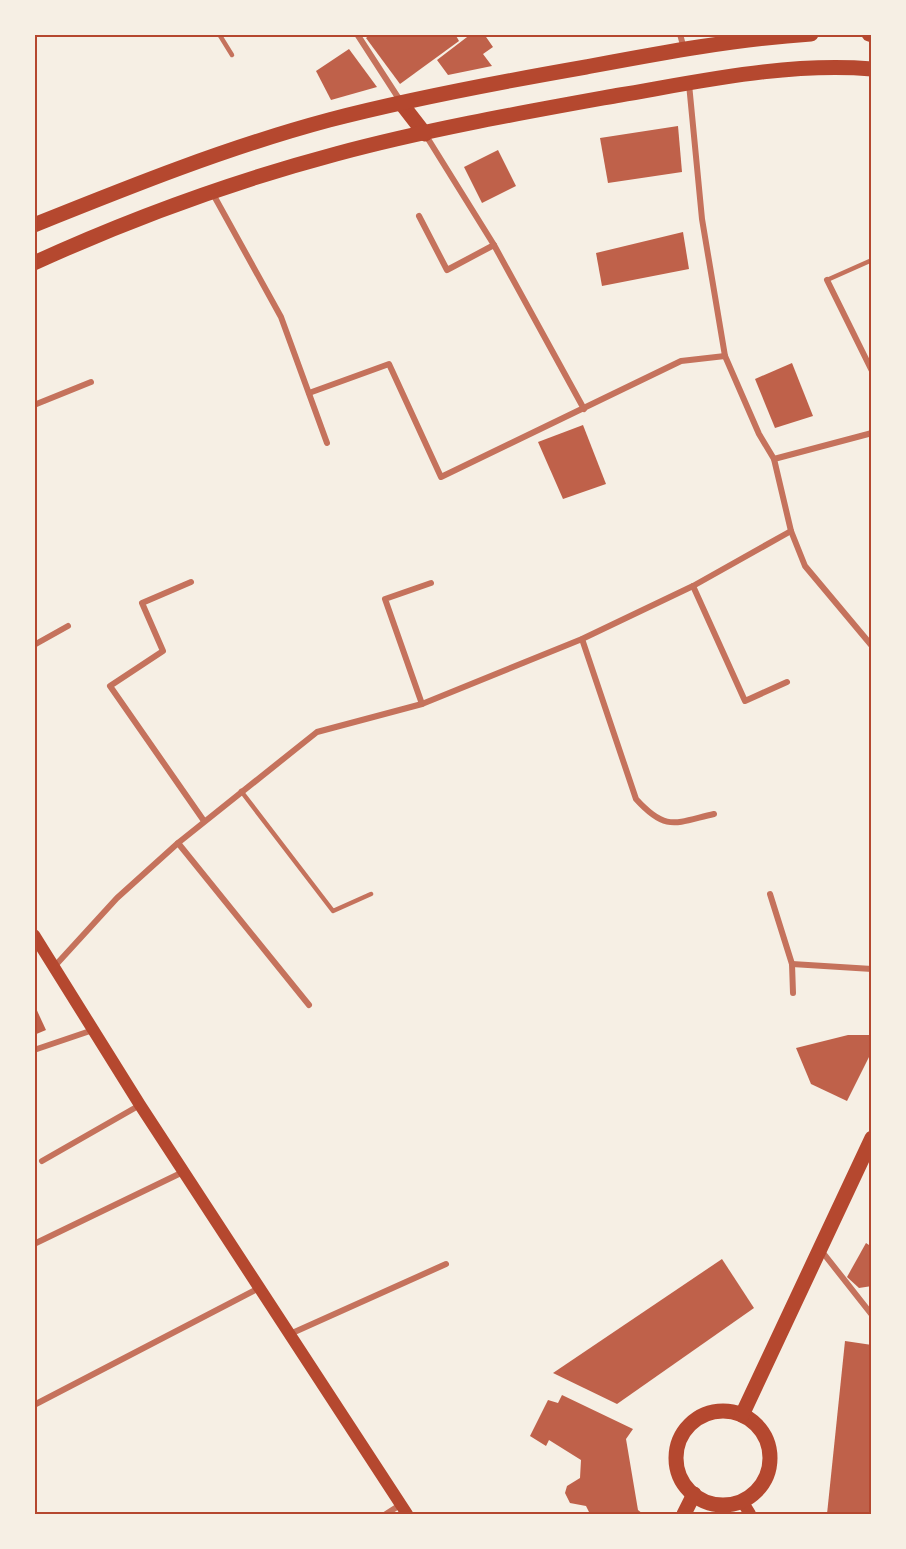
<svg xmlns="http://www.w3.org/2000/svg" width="906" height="1549" font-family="'DM Sans',sans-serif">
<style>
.building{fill:#bf614a}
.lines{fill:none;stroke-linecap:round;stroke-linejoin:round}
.service{stroke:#c5725c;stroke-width:4.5}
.minor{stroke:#c5725c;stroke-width:6}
.secondary{stroke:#b5482f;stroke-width:12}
.primary{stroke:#b5482f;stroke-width:15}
.neatline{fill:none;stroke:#b5482f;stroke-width:2}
</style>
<rect width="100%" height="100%" fill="#f6efe4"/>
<!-- building -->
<g class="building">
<polygon points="371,34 455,34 459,41 400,84 366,38"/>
<polygon points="471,34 484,34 493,47 483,54 492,66 448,75 437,60"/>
<polygon points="349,49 377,87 331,100 316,71"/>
<polygon points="678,126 682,172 608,183 600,138"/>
<polygon points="498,150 516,186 482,203 464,167"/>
<polygon points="683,232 689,269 602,286 596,253"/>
<polygon points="792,363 813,416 775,428 755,379"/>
<polygon points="583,425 606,484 563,499 538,442"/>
<polygon points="34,1004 46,1030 34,1035"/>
<polygon points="848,1035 871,1035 872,1051 847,1101 811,1084 796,1048"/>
<polygon points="866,1243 872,1247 872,1286 859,1288 847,1277"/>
<polygon points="722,1259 754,1308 617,1404 553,1373"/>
<polygon points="845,1341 872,1345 872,1514 827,1514"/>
<polygon points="562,1395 633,1429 626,1439 638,1510 643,1514 590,1514 586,1506 570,1503 565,1493 567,1486 580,1478 581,1460 549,1440 546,1446 530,1436 548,1400 558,1403"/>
</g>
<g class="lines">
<!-- service -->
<g class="service">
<polyline points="219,34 232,55"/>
<polyline points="827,280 872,260"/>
<polyline points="241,791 333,911 371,894"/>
</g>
<!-- minor -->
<g class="minor">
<polyline points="357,34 401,102"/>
<polyline points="680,34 684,49"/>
<polyline points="689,84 702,219 725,356 759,434 774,459 791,531 805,566 872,646"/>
<polyline points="425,134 494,245 584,409"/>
<polyline points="213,194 281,317 327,443"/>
<polyline points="419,216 447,270 494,245"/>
<polyline points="827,280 872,371"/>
<polyline points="309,393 389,364 441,477 681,361 725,356"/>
<polyline points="34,405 91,382"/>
<polyline points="774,459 872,433"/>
<polyline points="191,582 142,603 163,651 110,686 204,821"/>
<polyline points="693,586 745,701 787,682"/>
<path d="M582,639l54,160c30,33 39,24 78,15"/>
<polyline points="34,645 68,626"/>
<polyline points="422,704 385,599 431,583"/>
<polyline points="178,843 309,1005"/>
<polyline points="770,894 792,964 793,993"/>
<polyline points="792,964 872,969"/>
<polyline points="53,968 117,898 178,843 317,732 422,704 582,639 693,586 791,531"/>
<polyline points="34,1050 93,1030"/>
<polyline points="42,1161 140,1105"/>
<polyline points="34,1244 183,1172"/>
<polyline points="820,1249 872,1315"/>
<polyline points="290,1334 446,1264"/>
<polyline points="34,1405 259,1288"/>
<polyline points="386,1514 400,1505"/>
</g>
<!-- secondary -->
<g class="secondary">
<polyline points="34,935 140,1105 407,1514"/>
<polyline points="742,1501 750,1514"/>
</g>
<!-- primary -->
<g class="primary">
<polyline points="869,34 872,35"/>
<polyline points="401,103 425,134"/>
<path d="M34,225c97,-39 194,-78 295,-105 84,-22 171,-38 257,-53 75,-14 149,-28 225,-33"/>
<path d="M34,263c96,-44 201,-82 302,-109 93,-25 190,-42 284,-59 82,-14 168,-33 252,-26"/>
<circle cx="723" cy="1458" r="47"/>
<polyline points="742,1415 872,1138"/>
<polyline points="684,1514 694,1494"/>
</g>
</g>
<!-- border -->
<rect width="906" height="1549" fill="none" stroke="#f6efe4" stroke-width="72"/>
<rect x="36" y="36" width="834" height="1477" class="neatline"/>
</svg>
